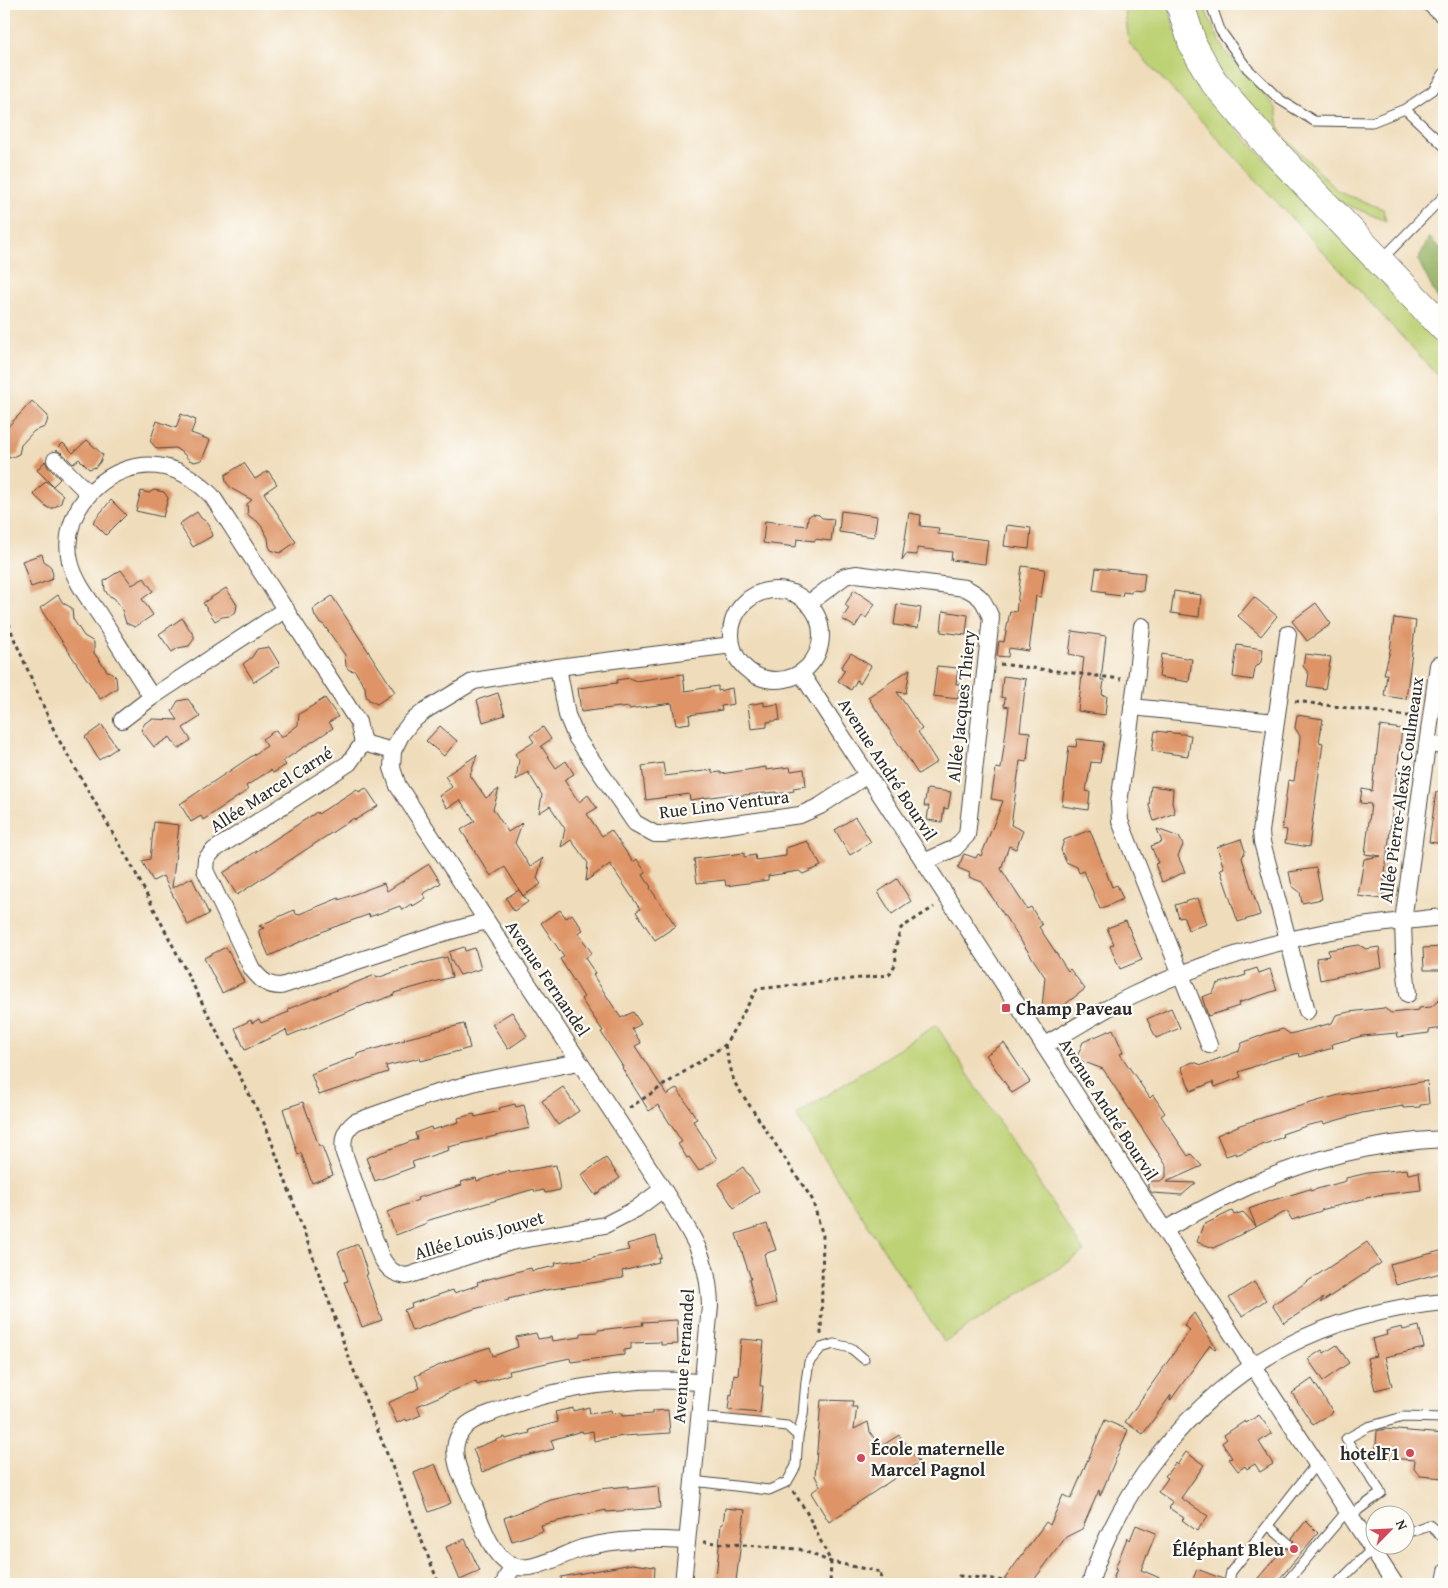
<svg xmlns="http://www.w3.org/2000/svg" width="1448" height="1588" font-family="'Gentium Book Plus',serif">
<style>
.green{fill:#bdd174;stroke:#747e50}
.forest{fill:#96b366;stroke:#606f48}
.building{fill:#de9466}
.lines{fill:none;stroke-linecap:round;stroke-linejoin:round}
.service-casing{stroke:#484640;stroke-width:11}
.minor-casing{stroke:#484640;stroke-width:18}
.motorway-casing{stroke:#484640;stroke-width:29}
.path{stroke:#484640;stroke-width:3;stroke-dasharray:4 4;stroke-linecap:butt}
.service{stroke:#fff;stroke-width:9}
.minor{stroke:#fff;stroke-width:16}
.motorway{stroke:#fff;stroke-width:28}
.poi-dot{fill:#d1495b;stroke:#fdfcf7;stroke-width:2}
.labels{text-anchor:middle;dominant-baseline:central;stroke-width:4.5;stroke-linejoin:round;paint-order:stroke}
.street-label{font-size:18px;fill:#2b2b2b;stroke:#fdfcf7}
.poi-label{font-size:18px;font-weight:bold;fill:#2b2b2b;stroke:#fdfcf7;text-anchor:start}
</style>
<rect width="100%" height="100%" fill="#fdfcf7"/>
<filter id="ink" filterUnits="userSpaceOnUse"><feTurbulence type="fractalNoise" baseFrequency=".02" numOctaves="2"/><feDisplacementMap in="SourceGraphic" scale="10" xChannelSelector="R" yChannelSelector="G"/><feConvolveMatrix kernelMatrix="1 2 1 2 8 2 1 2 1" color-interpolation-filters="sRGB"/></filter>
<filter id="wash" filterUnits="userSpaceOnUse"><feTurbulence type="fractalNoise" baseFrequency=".0096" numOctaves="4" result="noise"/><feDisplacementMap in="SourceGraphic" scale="20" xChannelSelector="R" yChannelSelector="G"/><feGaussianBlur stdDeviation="1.12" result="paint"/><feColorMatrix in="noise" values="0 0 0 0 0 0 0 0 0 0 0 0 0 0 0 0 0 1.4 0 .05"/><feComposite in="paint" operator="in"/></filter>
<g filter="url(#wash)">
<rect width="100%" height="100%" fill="#efdcba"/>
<!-- green -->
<g class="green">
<polygon points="1124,4 1168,4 1175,30 1222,114 1444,347 1444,382 1129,43"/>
<polygon points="1188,4 1205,4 1207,15 1224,50 1276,108 1280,132 1339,192 1383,209 1386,221 1333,199 1209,60"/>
<polygon points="936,1025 1084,1252 944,1342 796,1115"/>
</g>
<!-- forest -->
<polygon class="forest" points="1429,237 1444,252 1444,308 1434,292 1418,260"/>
<g id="blocks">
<!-- building -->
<g class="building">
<polygon points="32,401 48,416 47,422 45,427 34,431 21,445 19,454 10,458 4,453 4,431"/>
<polygon points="181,414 196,420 191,433 210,440 202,460 194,462 189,460 184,454 175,448 157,449 150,441 157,421 176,428"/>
<polygon points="87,440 103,455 100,462 96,467 89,469 79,459 73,464 62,453 56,450 63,443 73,453"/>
<polygon points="45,461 48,467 60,479 53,486 37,470"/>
<polygon points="244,463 255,479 268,471 277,484 264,493 296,542 280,553 271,550 269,546 268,538 262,527 257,521 252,518 248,515 247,504 252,500 232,489 226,482 225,475"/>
<polygon points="46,481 63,495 61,503 53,508 48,508 33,494"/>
<polygon points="154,490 164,492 168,498 163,517 136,511 141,491 149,493"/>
<polygon points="111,500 126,515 106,535 93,522"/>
<polygon points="841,511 877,516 874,537 839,532"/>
<polygon points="197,512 201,518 209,524 212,536 193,547 179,524"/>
<polygon points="909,513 921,515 920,526 939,528 938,534 988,540 985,564 951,560 952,552 917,548 917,555 906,554 902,560"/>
<polygon points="812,514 819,515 822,518 834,519 831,541 815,539 815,541 797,539 796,547 763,543 765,521 807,526 808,517"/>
<polygon points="1007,525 1031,528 1029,549 1004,546"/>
<polygon points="42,554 44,561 51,567 53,575 51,580 31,587 22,561"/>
<polygon points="1022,566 1045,569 1041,597 1036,596 1029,651 1009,648 1008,657 997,656 999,641 1004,642 1010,611 1016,612"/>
<polygon points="1096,568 1145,573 1143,591 1132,590 1131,593 1123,592 1122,596 1105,594 1106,592 1093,590"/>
<polygon points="121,570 132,585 144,578 153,591 142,599 153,615 135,627 126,623 121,607 114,598 108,595 105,590 104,581"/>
<polygon points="226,588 237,605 236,611 230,616 222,617 215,621 203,603"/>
<polygon points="854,590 875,604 866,618 862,616 855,627 842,619 849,608 845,605"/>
<polygon points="1174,591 1201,595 1199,617 1171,613"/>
<polygon points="58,595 63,603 72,608 73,619 84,636 94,642 94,653 107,671 111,672 116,677 117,688 100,699 40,608"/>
<polygon points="332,596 395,692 377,704 369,700 366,696 365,687 358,676 355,671 349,670 346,666 345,655 340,648 324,625 319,622 315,616 313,609"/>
<polygon points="1254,597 1277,616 1261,636 1238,616"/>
<polygon points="1316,603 1331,624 1307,641 1292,621"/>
<polygon points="897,604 921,608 918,628 894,625"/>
<polygon points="943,611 968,615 966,635 941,632"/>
<polygon points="182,618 194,636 194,639 189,646 178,648 172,652 159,634"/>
<polygon points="1394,618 1416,621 1406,699 1384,696 1387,674 1384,674 1390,651"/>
<polygon points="1072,631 1106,636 1101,680 1104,680 1102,695 1107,696 1105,715 1078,711 1084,657 1069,654"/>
<polygon points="1237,645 1263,649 1261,662 1255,668 1253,680 1233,677"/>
<polygon points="269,647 280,665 254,682 243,664 252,657 257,649"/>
<polygon points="851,653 871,666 860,684 857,680 851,690 838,681 845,670 841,668"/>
<polygon points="1162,654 1192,659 1189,682 1159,677"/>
<polygon points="1305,654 1331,657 1325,689 1307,686 1309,674 1303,666"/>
<polygon points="937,666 958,668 956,684 960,684 958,699 933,696"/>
<polygon points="910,669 906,693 897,692 922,729 918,732 937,762 918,774 868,697"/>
<polygon points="683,674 685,691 718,686 718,691 732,688 734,704 721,706 722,710 689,715 690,723 676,725 672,703 629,709 629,707 621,708 620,707 581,712 578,688 617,683 617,680 630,678 636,681"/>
<polygon points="1003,676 1026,679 1020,731 1030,732 1027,762 1020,761 1011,825 1023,831 1016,849 1009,846 1001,869 1027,909 1031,907 1037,917 1042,925 1039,927 1068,971 1070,969 1085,989 1059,1009 1042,1007 1045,977 982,882 969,877 970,873 958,868 964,854 976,858 978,854 981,856 1003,801 991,799 996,768 1001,769 1009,707 1004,706 1005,698 1001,697"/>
<polygon points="498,693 505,715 483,722 477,700"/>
<polygon points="325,698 338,717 329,722 333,728 283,761 286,765 273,773 271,770 246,786 248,790 203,820 201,816 191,822 180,804 267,746 262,739 276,730 281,738 298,725 299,714"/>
<polygon points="188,699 200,717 183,728 191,740 178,749 170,737 154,747 141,730 145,723 152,719 178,720 172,711 178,701"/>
<polygon points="764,702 764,706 778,704 780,720 767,722 767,727 751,729 748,705"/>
<polygon points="1297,715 1323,719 1319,742 1323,743 1309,847 1285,843 1287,830 1282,829 1288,780 1294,781 1299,748 1300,736 1295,728"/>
<polygon points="102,725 117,748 99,760 85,737"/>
<polygon points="440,726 457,741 444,756 426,741"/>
<polygon points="1380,726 1402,729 1382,899 1358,896 1364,859 1381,856 1365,854 1371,804 1360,803 1362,789 1372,791"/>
<polygon points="543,727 551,739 541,746 556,768 566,761 574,774 564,780 579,802 588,795 597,808 587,814 602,836 611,830 633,862 637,859 646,873 643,875 651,887 650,888 676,926 655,940 636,912 640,909 610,864 586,881 588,863 571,840 561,847 565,829 550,806 539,813 542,795 528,772 516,780 519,760 515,754 534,742 530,736"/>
<polygon points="1155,731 1191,735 1188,756 1152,751"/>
<polygon points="1077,739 1104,742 1100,763 1091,762 1086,791 1090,792 1088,810 1062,806 1069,746 1076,747"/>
<polygon points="477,755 470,775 486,798 499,789 493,809 508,832 522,823 515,843 530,867 543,858 537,878 541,884 523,896 505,867 491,876 483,864 461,830 475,821 460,800 447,808 439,796 452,787 445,776"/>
<polygon points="663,763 665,776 712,770 712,773 721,772 721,774 766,767 766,770 790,767 791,771 804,769 806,786 793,788 794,791 777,794 777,792 732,796 732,794 690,800 689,794 646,800 642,766"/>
<polygon points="1151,786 1173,789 1172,803 1175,813 1154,821 1149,806"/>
<polygon points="366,788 378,806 355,820 354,818 237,895 223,873 317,812 318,814 357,789 359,792"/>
<polygon points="927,789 951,792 948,809 944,808 942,822 927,820 929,806 924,806"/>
<polygon points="1436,792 1444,793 1444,844 1429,842"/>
<polygon points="855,817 871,842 850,855 835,830"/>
<polygon points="154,822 179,825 172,888 192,878 209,914 188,925 163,876 153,881 142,861 150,859"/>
<polygon points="1157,829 1179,837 1183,845 1178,856 1185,872 1162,882 1155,864 1158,863 1151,846 1162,842"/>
<polygon points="1090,830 1112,887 1117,885 1123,899 1100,909 1084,871 1079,873 1077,867 1066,862 1061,850 1064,840"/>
<polygon points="1241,839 1245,851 1242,858 1260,915 1238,922 1220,869 1224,868 1217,847"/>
<polygon points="807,841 821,866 803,874 799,871 768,876 768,880 726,886 725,880 697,883 694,859 744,853 744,857 755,855 756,860 786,856 786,848"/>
<polygon points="429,864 441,883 423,894 426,898 413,906 411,904 402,910 400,906 369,917 370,914 326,930 269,956 259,933 259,930 264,928 259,926 294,910 297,915 339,898 339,900 384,883 387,891"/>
<polygon points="1316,868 1322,899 1302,903 1300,892 1292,886 1289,872"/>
<polygon points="897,879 911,901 892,914 878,892"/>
<polygon points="519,890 528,902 514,911 506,898"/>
<polygon points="1198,898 1207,924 1188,930 1184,917 1179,918 1175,905"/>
<polygon points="560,910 566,918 572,914 583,930 578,933 592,953 585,958 595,973 593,975 621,1018 633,1012 641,1024 632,1029 641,1043 635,1046 667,1095 677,1088 697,1119 693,1121 717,1159 699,1171 689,1157 687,1158 678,1144 682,1142 658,1105 649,1111 622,1068 623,1067 601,1032 603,1031 581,999 584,997 560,959 564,957 541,923"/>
<polygon points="1126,921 1142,960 1120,969 1110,946 1114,944 1107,928"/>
<polygon points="1359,945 1366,949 1379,947 1382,967 1320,980 1316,958 1329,956 1328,950"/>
<polygon points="226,947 244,982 222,993 204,958"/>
<polygon points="464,947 465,951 475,948 481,969 460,975 451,960 449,952"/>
<polygon points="1444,947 1444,970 1424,970 1423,948"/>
<polygon points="447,957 452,977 394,993 394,995 369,1004 369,1003 288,1036 286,1030 245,1050 235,1028 251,1020 252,1023 259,1019 261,1023 289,1012 288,1009 375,975 377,978 423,962 423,963"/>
<polygon points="1257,968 1259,973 1270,969 1277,990 1238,1003 1239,1006 1208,1016 1202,997 1213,993 1217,984 1246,975 1245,972"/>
<polygon points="1444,996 1444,1028 1429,1030 1429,1033 1398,1037 1397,1033 1362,1036 1332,1044 1333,1048 1300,1057 1299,1053 1269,1061 1239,1072 1241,1077 1215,1087 1213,1082 1191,1091 1181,1067 1193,1062 1202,1065 1239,1051 1242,1043 1268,1033 1283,1029 1290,1034 1332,1023 1336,1015 1349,1012 1384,1008 1391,1013 1419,1010 1419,1008 1431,1007"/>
<polygon points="1171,1008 1180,1028 1156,1038 1147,1019"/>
<polygon points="512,1012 527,1036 508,1049 492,1024"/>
<polygon points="464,1024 470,1048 421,1061 420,1058 386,1066 388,1072 319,1095 311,1074 357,1056 357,1054 405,1040 404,1039"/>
<polygon points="1113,1029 1123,1052 1120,1054 1150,1098 1153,1095 1165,1113 1161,1116 1188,1156 1191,1154 1202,1166 1166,1182 1196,1183 1182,1195 1152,1193 1148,1187 1148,1181 1160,1181 1166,1177 1166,1165 1103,1069 1076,1059 1083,1042"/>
<polygon points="1004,1043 1030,1082 1012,1093 986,1055"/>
<polygon points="1427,1081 1429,1104 1420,1105 1420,1107 1403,1108 1403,1106 1362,1113 1324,1124 1323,1122 1309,1125 1282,1134 1283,1137 1236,1155 1235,1153 1226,1156 1217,1135 1240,1125 1286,1110 1339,1095"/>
<polygon points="563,1087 579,1111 558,1125 542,1101"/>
<polygon points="303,1102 319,1146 322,1146 333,1175 312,1183 301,1153 298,1155 283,1109"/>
<polygon points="515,1104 516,1107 524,1105 530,1128 448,1147 449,1150 412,1162 414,1167 375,1181 366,1158 417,1139 415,1133 431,1127 432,1130 459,1122 458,1118 474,1114 475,1117 500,1111 499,1108"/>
<polygon points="606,1158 620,1178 595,1195 581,1175"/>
<polygon points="556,1165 560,1190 545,1193 544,1190 535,1192 534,1189 426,1221 427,1223 396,1235 387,1212 418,1200 417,1198 462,1185 461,1182 476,1178 477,1181 509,1171 510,1173"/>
<polygon points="743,1167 759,1191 734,1208 718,1184"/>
<polygon points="1407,1169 1408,1174 1419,1172 1421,1190 1378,1195 1321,1210 1321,1211 1292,1220 1287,1211 1214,1248 1197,1242 1203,1225 1232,1211 1234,1215 1243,1212 1256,1226 1249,1209 1267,1202 1310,1189 1310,1191 1346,1181 1346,1178 1368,1173"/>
<polygon points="767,1224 776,1250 764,1254 776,1303 756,1308 749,1279 751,1279 736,1234"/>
<polygon points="656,1236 661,1257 658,1259 659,1262 622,1271 623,1278 546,1290 508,1299 509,1300 474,1309 412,1331 404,1310 412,1307 411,1304 453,1290 454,1293 478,1285 477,1282 531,1268 532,1271 556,1266 555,1263 593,1258 593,1257 629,1250 627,1244"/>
<polygon points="1367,1242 1381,1263 1320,1303 1323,1298 1284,1323 1272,1305"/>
<polygon points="358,1244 368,1274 366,1275 382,1320 362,1327 344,1282 348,1281 338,1252"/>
<polygon points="1444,1250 1444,1272 1396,1285 1390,1264"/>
<polygon points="1254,1282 1266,1300 1242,1316 1229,1298"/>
<polygon points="1194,1313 1216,1348 1215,1349 1210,1345 1170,1401 1171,1395 1143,1434 1125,1422 1190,1330 1184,1325"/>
<polygon points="677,1320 678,1344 661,1345 661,1342 631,1343 631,1349 624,1350 624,1355 571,1362 570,1358 509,1371 510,1374 477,1385 476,1381 417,1406 421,1415 407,1421 406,1419 397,1423 388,1403 420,1388 415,1376 456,1358 490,1347 493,1356 518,1347 516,1337 536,1333 538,1339 551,1337 552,1341 581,1337 581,1333 598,1332 598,1330 643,1325 642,1322"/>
<polygon points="1419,1326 1424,1348 1385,1357 1392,1386 1375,1390 1367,1358 1376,1356 1372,1339 1387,1335 1386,1331 1402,1327 1403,1330"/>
<polygon points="741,1339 764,1341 760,1386 763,1386 760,1413 728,1410 730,1394 732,1395 734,1375 738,1376"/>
<polygon points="1337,1345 1349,1363 1323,1381 1308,1359 1322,1350 1324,1353"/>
<polygon points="1312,1379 1333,1412 1313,1425 1292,1393"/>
<polygon points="821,1400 853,1401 852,1407 857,1407 854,1429 868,1422 870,1432 880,1447 899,1435 919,1462 829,1522 811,1493 820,1486 815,1476"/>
<polygon points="589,1407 590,1414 611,1410 612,1414 621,1413 622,1416 652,1414 652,1411 668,1410 670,1433 623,1436 594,1441 593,1431 583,1433 582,1431 551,1440 554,1449 517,1458 482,1472 473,1449 504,1437 505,1439 530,1433 529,1430 558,1422 555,1412 573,1408 573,1411"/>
<polygon points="1259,1415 1272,1433 1259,1442 1273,1464 1260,1472 1255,1464 1247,1469 1245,1466 1238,1471 1229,1459 1232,1458 1222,1443 1227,1439 1224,1435 1245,1421 1246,1423"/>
<polygon points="1105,1420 1128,1430 1100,1496 1099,1490 1082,1529 1066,1537 1031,1584 1001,1584 1046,1522 1050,1525 1063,1495 1071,1499"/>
<polygon points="1385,1429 1444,1434 1444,1478 1420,1476 1414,1469 1415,1460 1375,1457 1377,1431"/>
<polygon points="1186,1452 1204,1465 1181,1498 1208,1516 1197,1531 1182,1520 1184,1518 1169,1508 1173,1502 1158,1492 1168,1478 1165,1476 1170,1470 1175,1463 1177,1465"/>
<polygon points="435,1464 451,1503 429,1512 414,1473"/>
<polygon points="628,1486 628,1489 658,1486 660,1508 606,1512 606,1510 541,1525 543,1531 512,1541 504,1518 551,1500 599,1489"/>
<polygon points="725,1508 745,1510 736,1581 716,1579 721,1524 723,1524"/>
<polygon points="1306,1521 1318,1533 1275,1584 1266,1584 1258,1578 1284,1548 1289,1549 1293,1547 1294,1542 1292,1538"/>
<polygon points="1136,1525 1156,1533 1141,1570 1174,1584 1111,1584 1117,1569 1115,1569 1127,1538 1130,1540"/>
<polygon points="465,1539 480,1571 460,1580 446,1547"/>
<polygon points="632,1564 655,1567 654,1584 562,1584 561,1577"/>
<polygon points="1197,1569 1223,1579 1223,1584 1191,1584"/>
</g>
</g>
</g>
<g filter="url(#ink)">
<use href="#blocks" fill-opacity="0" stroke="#484640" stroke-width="1"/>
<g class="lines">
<defs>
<g id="service">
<polyline points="1211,4 1220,30 1247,68 1279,99 1314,121 1372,122 1405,109 1433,90 1444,73"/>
<polyline points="1425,4 1444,21"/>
<polyline points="1405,109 1444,146"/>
<polyline points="1382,259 1444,196"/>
<polyline points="798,1436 803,1415 806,1381 809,1362 821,1348 834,1344 851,1348 864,1359"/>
<polyline points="693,1481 769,1490 787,1482 796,1466 798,1436 787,1426 699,1417"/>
<polyline points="1350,1516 1381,1493 1346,1439 1368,1427 1403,1417 1444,1418"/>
<polyline points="1269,1526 1288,1543"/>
<polyline points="1406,1533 1429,1525 1444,1538"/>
<polyline points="1230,1584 1229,1582 1231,1572 1316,1464"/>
<polyline points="1285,1584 1347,1511"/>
<polyline points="1337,1584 1374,1547"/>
<polyline points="1441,1584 1444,1569"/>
</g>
<g id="minor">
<polyline points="55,460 89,494"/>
<circle cx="776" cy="635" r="45"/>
<path d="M808,604l37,-28 11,-2 109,14c17,8 19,13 26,30l-24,217 -12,13 -31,14"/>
<polyline points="1142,626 1136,681 1119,803 1120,821 1209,1045"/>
<polyline points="1288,634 1261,832 1262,842 1307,1011"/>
<polyline points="558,667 567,715 576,737 635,823 655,834 664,834 800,815 820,806 867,775"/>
<polyline points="801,673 1395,1584"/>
<path d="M152,697c-18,-27 -35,-55 -53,-83 -11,-16 -25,-34 -29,-53 -12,-53 42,-105 94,-94 20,4 34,15 48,29l146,226 5,21"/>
<polyline points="1132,707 1275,722"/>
<polyline points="122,720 152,697 286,609"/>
<path d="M363,743l-14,20 -135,87 -8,9 -1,11 47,99c9,11 15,17 29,17l162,-53 43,-12"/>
<polyline points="363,743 393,751"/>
<polyline points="1428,744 1444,746"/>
<polyline points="1408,994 1404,953 1403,921 1438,665"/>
<path d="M1044,1045c30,-16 58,-35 89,-50 85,-40 177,-65 270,-74 14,-1 27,-3 41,-4"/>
<path d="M579,1062l-103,20 -49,14 -72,26c-11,9 -13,17 -11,31l37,104c7,12 12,17 26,19l104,-34 94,-17 31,-16 27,-20"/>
<path d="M1164,1230c27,-15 53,-29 81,-42 61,-29 132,-46 199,-49"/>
<path d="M687,1541c-39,-2 -67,-3 -105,7 -19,6 -49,25 -69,18 -22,-8 -34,-49 -42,-69 -7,-16 -19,-35 -15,-54 2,-7 6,-14 12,-19 9,-7 21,-10 31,-14 42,-16 84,-25 129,-28 25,-3 50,-1 75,0"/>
<polyline points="504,1584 506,1578 514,1566"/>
<path d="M683,1584l27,-278c-1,-52 -21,-75 -47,-117l-265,-403 -6,-18 1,-17 8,-16 10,-13 15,-12 48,-29 84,-14 174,-22"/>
<path d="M1090,1584c14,-48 38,-91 69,-130 74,-94 167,-141 285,-152"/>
</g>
<polyline id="motorway" points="1180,4 1193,45 1213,81 1271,148 1444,328"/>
</defs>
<!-- service casing -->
<use href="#service" class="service-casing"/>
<!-- minor casing -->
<use href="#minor" class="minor-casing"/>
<!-- motorway casing -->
<use href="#motorway" class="motorway-casing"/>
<!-- path -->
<g class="path">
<polyline points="4,608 13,636 56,735 132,866 267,1129 352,1366 439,1584"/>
<polyline points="1000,664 1121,679"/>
<polyline points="1295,701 1415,717"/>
<polyline points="725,1045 734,1082 812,1199 823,1236 821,1335"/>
<polyline points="629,1108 725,1045 757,989 889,975 896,963 895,949 901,928 934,907"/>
<polyline points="793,1491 806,1511 831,1562 830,1584"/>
<polyline points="703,1542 799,1549 831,1562 881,1572 880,1584"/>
<polyline points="956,1584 959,1576 994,1579 1016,1584"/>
</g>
<!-- service -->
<use href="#service" class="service"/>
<!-- minor -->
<use href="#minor" class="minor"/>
<!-- motorway -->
<use href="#motorway" class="motorway"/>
</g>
</g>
<!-- markers -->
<g class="poi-dot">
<rect x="1001" y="1003" width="10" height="10" rx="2.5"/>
<circle cx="1410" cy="1453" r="5"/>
<circle cx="861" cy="1458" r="5"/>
<circle cx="1294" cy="1549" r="5"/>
</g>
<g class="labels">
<!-- street labels -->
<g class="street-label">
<text transform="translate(961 706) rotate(-84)">Allée Jacques Thiery</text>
<text transform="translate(888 769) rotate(57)">Avenue André Bourvil</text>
<text transform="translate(271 789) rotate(-33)">Allée Marcel Carné</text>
<text transform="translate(1401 790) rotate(-82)">Allée Pierre-Alexis Coulmeaux</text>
<text transform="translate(724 804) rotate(-7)">Rue Lino Ventura</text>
<text transform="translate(548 978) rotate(56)">Avenue Fernandel</text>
<text transform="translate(1109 1109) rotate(57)">Avenue André Bourvil</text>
<text transform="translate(479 1235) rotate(-16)">Allée Louis Jouvet</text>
<text transform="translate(683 1356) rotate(-86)">Avenue Fernandel</text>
</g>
<!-- poi labels -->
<g class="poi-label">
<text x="1016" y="1008">Champ Paveau</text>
<text x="871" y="1448">École maternelle<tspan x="871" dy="21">Marcel Pagnol</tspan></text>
<text x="1400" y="1453" text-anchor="end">hotelF1</text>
<text x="1284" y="1549" text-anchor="end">Éléphant Bleu</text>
</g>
</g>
<!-- margin -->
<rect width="1448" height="1588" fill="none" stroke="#fdfcf7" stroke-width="20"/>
<!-- north arrow -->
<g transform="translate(1390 1530) rotate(66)"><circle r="24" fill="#fdfcf7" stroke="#a9a8a5"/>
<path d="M0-4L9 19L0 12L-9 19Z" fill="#d1495b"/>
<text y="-8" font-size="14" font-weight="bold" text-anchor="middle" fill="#2b2b2b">N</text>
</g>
</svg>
